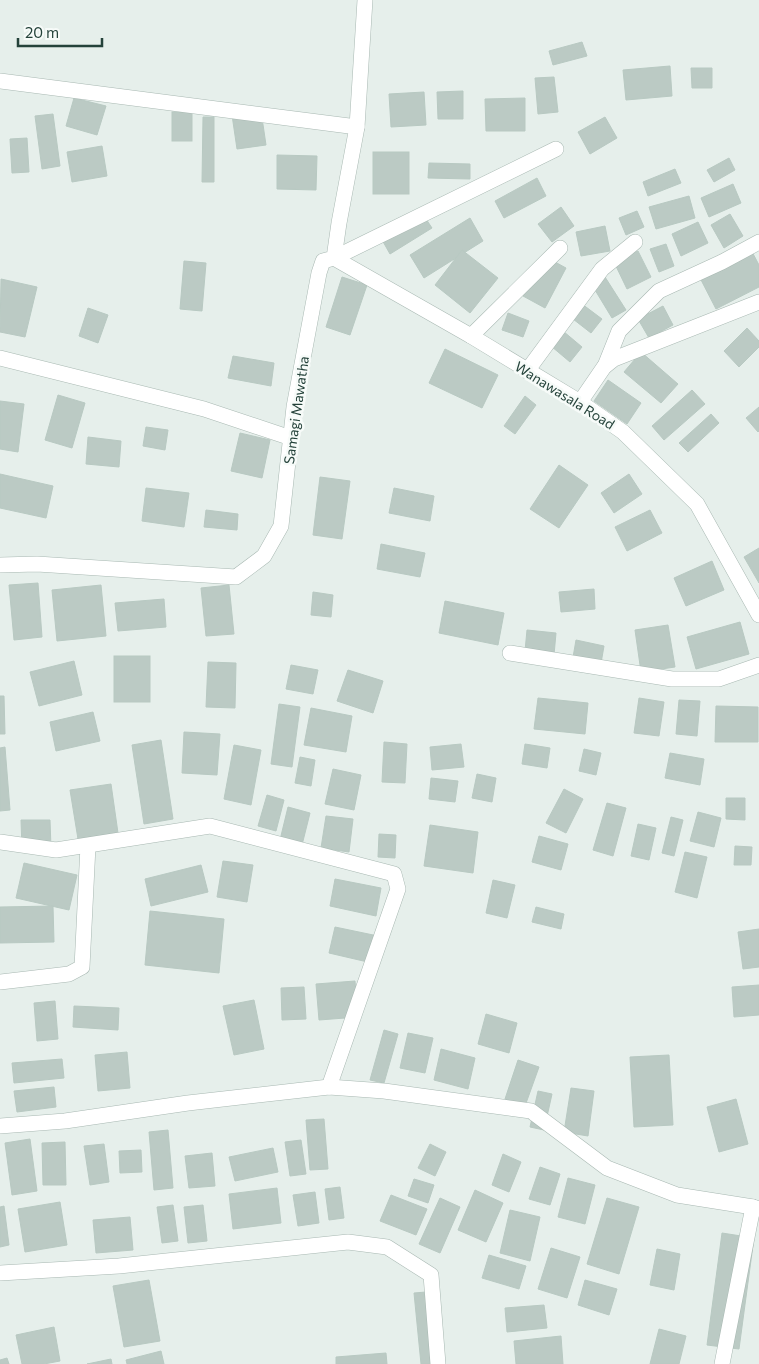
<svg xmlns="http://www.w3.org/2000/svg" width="759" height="1364" font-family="Commissioner,sans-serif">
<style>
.building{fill:#bbcac4;stroke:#b8c9c2}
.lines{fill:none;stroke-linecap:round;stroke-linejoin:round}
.street-casing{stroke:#a8b8b2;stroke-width:16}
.street{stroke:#fff;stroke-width:15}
.labels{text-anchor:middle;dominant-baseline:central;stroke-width:5;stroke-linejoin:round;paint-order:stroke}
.street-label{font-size:14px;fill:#24423a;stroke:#f7fbf9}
</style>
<rect width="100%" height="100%" fill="#e6efeb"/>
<!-- building -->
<g class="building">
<polygon points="582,42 587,56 553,65 549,51"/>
<polygon points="670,66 672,96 626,100 623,70"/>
<polygon points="691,68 712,68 712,88 692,88"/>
<polygon points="554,77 558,112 538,114 535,78"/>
<polygon points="463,91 463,119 438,119 437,92"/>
<polygon points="424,92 426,125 391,127 389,94"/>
<polygon points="74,98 106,106 97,135 66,126"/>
<polygon points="525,98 525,131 486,131 485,99"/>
<polygon points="261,111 266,145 237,149 232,115"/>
<rect x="172" y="112" width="20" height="29"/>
<polygon points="53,114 60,166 42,169 35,116"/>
<polygon points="203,117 214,117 214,182 202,182"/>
<polygon points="605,117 617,138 590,154 578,132"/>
<polygon points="27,138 29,172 12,173 10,139"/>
<polygon points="102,146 107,176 72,182 67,152"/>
<rect x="373" y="152" width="36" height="42"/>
<polygon points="277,155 317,156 316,190 277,189"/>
<polygon points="729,158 735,170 714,182 707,170"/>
<polygon points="429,163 470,164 470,179 428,178"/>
<polygon points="675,169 681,183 648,196 643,182"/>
<polygon points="537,178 546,196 504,218 495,201"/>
<polygon points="733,184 741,203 709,217 701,198"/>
<polygon points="689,196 695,218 656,229 649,207"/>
<polygon points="561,207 574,226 552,242 538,224"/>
<polygon points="637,211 644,227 626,235 619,218"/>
<polygon points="422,213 432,228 390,254 381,238"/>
<polygon points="730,214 743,236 724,248 711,225"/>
<polygon points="470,218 483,241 424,278 410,255"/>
<polygon points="698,222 708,243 681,256 672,234"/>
<polygon points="605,226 610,251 581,256 576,232"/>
<polygon points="666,244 674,266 659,272 650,249"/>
<polygon points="750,248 759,265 759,287 716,309 698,274"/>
<polygon points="462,250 498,278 470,313 435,285"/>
<polygon points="638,251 651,277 627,289 614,262"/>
<polygon points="544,256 566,268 545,308 523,296"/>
<polygon points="184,261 206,263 202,311 180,309"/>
<polygon points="342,277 367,285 350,335 326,327"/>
<polygon points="605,277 626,310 612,318 592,285"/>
<polygon points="1,279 37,287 25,337 0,332"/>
<polygon points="574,298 602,319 591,333 564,312"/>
<polygon points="663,306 673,325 649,338 638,319"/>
<polygon points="88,308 108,315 98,343 79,336"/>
<polygon points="508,313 529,321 523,337 502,330"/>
<polygon points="557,326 582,347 570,362 545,341"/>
<polygon points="747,328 759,341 759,347 739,367 724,351"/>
<polygon points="445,349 498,375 482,408 429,383"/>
<polygon points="641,352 678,384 661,403 624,372"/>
<polygon points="233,356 274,363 271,386 228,378"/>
<polygon points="608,380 641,403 627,424 594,401"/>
<polygon points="692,390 705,404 664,440 652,426"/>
<polygon points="58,395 85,403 72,448 45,440"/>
<polygon points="525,396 536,405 515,434 504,426"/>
<polygon points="0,401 24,404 18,452 0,449"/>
<polygon points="759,407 759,431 758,432 746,418"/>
<polygon points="711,414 719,423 688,452 679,443"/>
<polygon points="146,427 168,430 165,450 143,446"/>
<polygon points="240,433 270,440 262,478 231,471"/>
<polygon points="88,437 121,441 119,467 86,464"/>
<polygon points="559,465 588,485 559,528 530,509"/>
<polygon points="0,474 53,486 46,518 0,508"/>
<polygon points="629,474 642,494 614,513 601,493"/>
<polygon points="320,477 350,481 342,539 313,535"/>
<polygon points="146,488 189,493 184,527 142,521"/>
<polygon points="394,488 434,496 430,521 389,513"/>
<polygon points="206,510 238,514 237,530 204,527"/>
<polygon points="650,510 662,533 627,551 615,527"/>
<polygon points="381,544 425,553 420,577 377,569"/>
<polygon points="759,548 759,583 744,557"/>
<polygon points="712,561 724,590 686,606 674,578"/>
<polygon points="38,583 42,637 14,640 9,585"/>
<polygon points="101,585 106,636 57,641 52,590"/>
<polygon points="229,585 234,634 206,636 201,588"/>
<polygon points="594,589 595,609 561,612 559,592"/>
<polygon points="313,592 333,595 331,617 311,615"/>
<polygon points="164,599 166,627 118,631 115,603"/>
<polygon points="445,601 504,613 498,645 439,633"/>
<polygon points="740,622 749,654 696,669 687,637"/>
<polygon points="668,625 675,667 641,672 635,630"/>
<polygon points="527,630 556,633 554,655 525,651"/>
<polygon points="576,640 604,646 600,669 572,663"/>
<rect x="114" y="656" width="36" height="46"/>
<polygon points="74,661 82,695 39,706 30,672"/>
<polygon points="208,662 236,663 235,708 206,707"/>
<polygon points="291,665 318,670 313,694 286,689"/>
<polygon points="348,670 383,681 373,713 337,701"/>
<polygon points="0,696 4,696 5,734 0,734"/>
<polygon points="538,698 588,703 585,734 534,729"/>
<polygon points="639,698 664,702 659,736 634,733"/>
<polygon points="679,700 700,701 697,736 676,734"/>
<polygon points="279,704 300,707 292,767 271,764"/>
<polygon points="716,706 758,707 758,742 715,742"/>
<polygon points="311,708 352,716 346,752 304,745"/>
<polygon points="93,712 100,741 56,751 50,722"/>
<polygon points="184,732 220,734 217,775 182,773"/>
<polygon points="161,740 173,819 144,824 132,745"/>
<polygon points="384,742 407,744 405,783 382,782"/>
<polygon points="461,744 464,767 432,770 430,747"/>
<polygon points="525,744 550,748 547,768 522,764"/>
<polygon points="234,745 261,750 251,805 224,799"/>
<polygon points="5,747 10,810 0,811 0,748"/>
<polygon points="584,749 601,753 596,775 579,771"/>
<polygon points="670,753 704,759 700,785 665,778"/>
<polygon points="300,757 315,760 311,786 295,783"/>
<polygon points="333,769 361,775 354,810 325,804"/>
<polygon points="477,774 496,778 492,802 472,798"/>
<polygon points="431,778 458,781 455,802 429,799"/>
<polygon points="111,784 118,833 78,839 70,790"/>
<polygon points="564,789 583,799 566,833 546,823"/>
<polygon points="267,795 284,800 276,831 258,826"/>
<polygon points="726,798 745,798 745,820 726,819"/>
<polygon points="607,803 626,808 613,856 593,850"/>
<polygon points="288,807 310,813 302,845 280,840"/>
<polygon points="698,812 721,818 714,847 690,841"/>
<polygon points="326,816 353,819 349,852 321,848"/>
<polygon points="671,817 683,820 674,856 662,853"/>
<polygon points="21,820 50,820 51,848 22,849"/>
<polygon points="638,824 656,828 649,860 631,856"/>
<polygon points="430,825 478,832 473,873 424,866"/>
<polygon points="379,834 396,835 395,858 378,857"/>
<polygon points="539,836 568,844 561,870 532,862"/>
<polygon points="735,846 752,847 751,865 734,865"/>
<polygon points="685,852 707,857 697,898 675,892"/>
<polygon points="223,861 253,865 247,902 217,897"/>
<polygon points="24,863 77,875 69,910 16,898"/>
<polygon points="201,865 208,892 151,906 145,879"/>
<polygon points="335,879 381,888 376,916 330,906"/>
<polygon points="493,880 515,885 507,918 486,913"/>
<polygon points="53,906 54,942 0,943 0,907"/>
<polygon points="536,907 564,914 561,929 532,922"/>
<polygon points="150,911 224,919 219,973 145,965"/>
<polygon points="335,927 378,936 372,963 329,953"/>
<polygon points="759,929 759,967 743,969 738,932"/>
<polygon points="355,981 358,1017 319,1020 316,984"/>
<polygon points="759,985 759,1015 734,1017 732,987"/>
<polygon points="304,987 306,1019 282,1020 281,988"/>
<polygon points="254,1000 264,1049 234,1055 223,1006"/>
<polygon points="55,1001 58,1039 37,1041 34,1003"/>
<polygon points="74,1006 119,1008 118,1030 73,1027"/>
<polygon points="486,1014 517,1023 509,1053 478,1044"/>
<polygon points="384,1030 398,1034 384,1083 370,1080"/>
<polygon points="408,1033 433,1038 425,1073 400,1068"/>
<polygon points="441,1049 475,1058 468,1089 434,1080"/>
<polygon points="127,1052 130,1088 98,1091 95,1055"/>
<polygon points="669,1055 673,1125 634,1127 630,1057"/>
<polygon points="62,1059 64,1078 14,1083 12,1063"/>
<polygon points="518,1060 539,1067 525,1106 505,1099"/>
<polygon points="54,1087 56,1107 17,1112 14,1091"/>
<polygon points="571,1088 594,1091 588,1136 564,1132"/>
<polygon points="538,1091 552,1094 544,1130 530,1127"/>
<polygon points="736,1099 748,1144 719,1152 707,1107"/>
<polygon points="324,1119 328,1169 310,1170 306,1120"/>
<polygon points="168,1130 173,1188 154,1190 149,1132"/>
<polygon points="30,1139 37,1191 12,1195 5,1143"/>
<polygon points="301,1140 306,1174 290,1176 285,1142"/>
<polygon points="65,1142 66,1185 43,1185 42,1143"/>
<polygon points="104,1144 109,1182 90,1185 84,1146"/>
<polygon points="430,1144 446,1152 435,1176 418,1168"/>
<polygon points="273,1148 278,1172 235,1181 229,1157"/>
<polygon points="141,1150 142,1172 120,1173 119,1151"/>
<polygon points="212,1153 215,1186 189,1188 185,1156"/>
<polygon points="503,1154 521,1162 509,1192 492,1185"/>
<polygon points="540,1167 560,1174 550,1205 529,1199"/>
<polygon points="568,1178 595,1185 585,1224 558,1217"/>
<polygon points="414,1179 434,1185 428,1203 408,1196"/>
<polygon points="340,1187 344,1218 329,1220 325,1189"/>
<polygon points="277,1188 281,1223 233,1229 229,1194"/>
<polygon points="475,1190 503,1203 486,1242 458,1230"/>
<polygon points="315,1192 319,1223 298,1226 293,1195"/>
<polygon points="391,1195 427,1209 416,1235 380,1221"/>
<polygon points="440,1198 460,1207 440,1253 419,1244"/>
<polygon points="607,1198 639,1207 619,1274 587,1264"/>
<polygon points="60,1202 67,1245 25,1252 18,1209"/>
<polygon points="173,1205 178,1241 162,1243 157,1207"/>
<polygon points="203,1205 207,1241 188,1243 184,1207"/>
<polygon points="4,1206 9,1245 0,1247 0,1207"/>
<polygon points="510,1210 540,1217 530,1261 500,1253"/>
<polygon points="130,1217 133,1250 96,1253 93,1220"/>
<polygon points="722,1233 754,1238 739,1349 707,1345"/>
<polygon points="551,1248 580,1257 567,1298 538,1289"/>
<polygon points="657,1249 680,1254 674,1290 650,1285"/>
<polygon points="489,1255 526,1266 519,1289 482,1278"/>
<polygon points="149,1280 160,1341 124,1347 113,1286"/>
<polygon points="585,1280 617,1289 609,1315 578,1305"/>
<polygon points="438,1291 445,1364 421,1364 414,1293"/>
<polygon points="544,1305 547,1328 507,1332 505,1308"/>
<polygon points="54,1327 60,1361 44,1364 22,1364 16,1335"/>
<polygon points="659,1329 686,1336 679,1364 650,1364"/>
<polygon points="561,1336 563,1364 516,1364 514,1341"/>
<polygon points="161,1351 164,1364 127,1364 126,1360"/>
<polygon points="386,1353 387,1364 336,1364 336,1357"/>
<polygon points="7,1358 9,1364 0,1364 0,1360"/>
<polygon points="111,1359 112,1364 87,1364"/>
</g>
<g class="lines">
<defs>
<g id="street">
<polyline points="0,81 357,127"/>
<polyline points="334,258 471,336 580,402 623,432 697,504 759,615"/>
<polyline points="334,258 556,149"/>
<polyline points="471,336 560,248"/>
<polyline points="0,358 204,409 291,438"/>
<polyline points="605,366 619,331 659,291 722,262 759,242"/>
<polyline points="527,371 602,269 635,242"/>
<polyline points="580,402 604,367 614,359 759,302"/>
<polyline points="0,565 37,564 236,577 264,556 281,526 294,407 319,273 323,261 334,258 339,223 357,127 365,0"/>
<polyline points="510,653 672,679 719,679 759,665"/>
<polyline points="0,842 56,850 210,826 394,874 398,889 329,1087"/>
<polyline points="0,982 69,974 82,967 88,846"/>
<polyline points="0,1126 65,1121 188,1103 329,1087 384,1091 531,1111 607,1168 677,1195 753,1207 759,1209"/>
<polyline points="0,1273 119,1266 348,1242 387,1247 431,1275 438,1364"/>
<polyline points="722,1364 753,1207"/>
</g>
</defs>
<!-- street casing -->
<use href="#street" class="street-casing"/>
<!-- street -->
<use href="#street" class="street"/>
</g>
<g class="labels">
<!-- street labels -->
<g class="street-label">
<text transform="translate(565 395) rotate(32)">Wanawasala Road</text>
<text transform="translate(296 410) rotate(-82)">Samagi Mawatha</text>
</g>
</g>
<!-- scale -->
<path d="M18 38v8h84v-8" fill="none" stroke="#24423a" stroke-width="2.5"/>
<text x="25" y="38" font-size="15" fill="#24423a" stroke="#f7fbf9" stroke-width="4" paint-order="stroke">20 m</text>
</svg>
